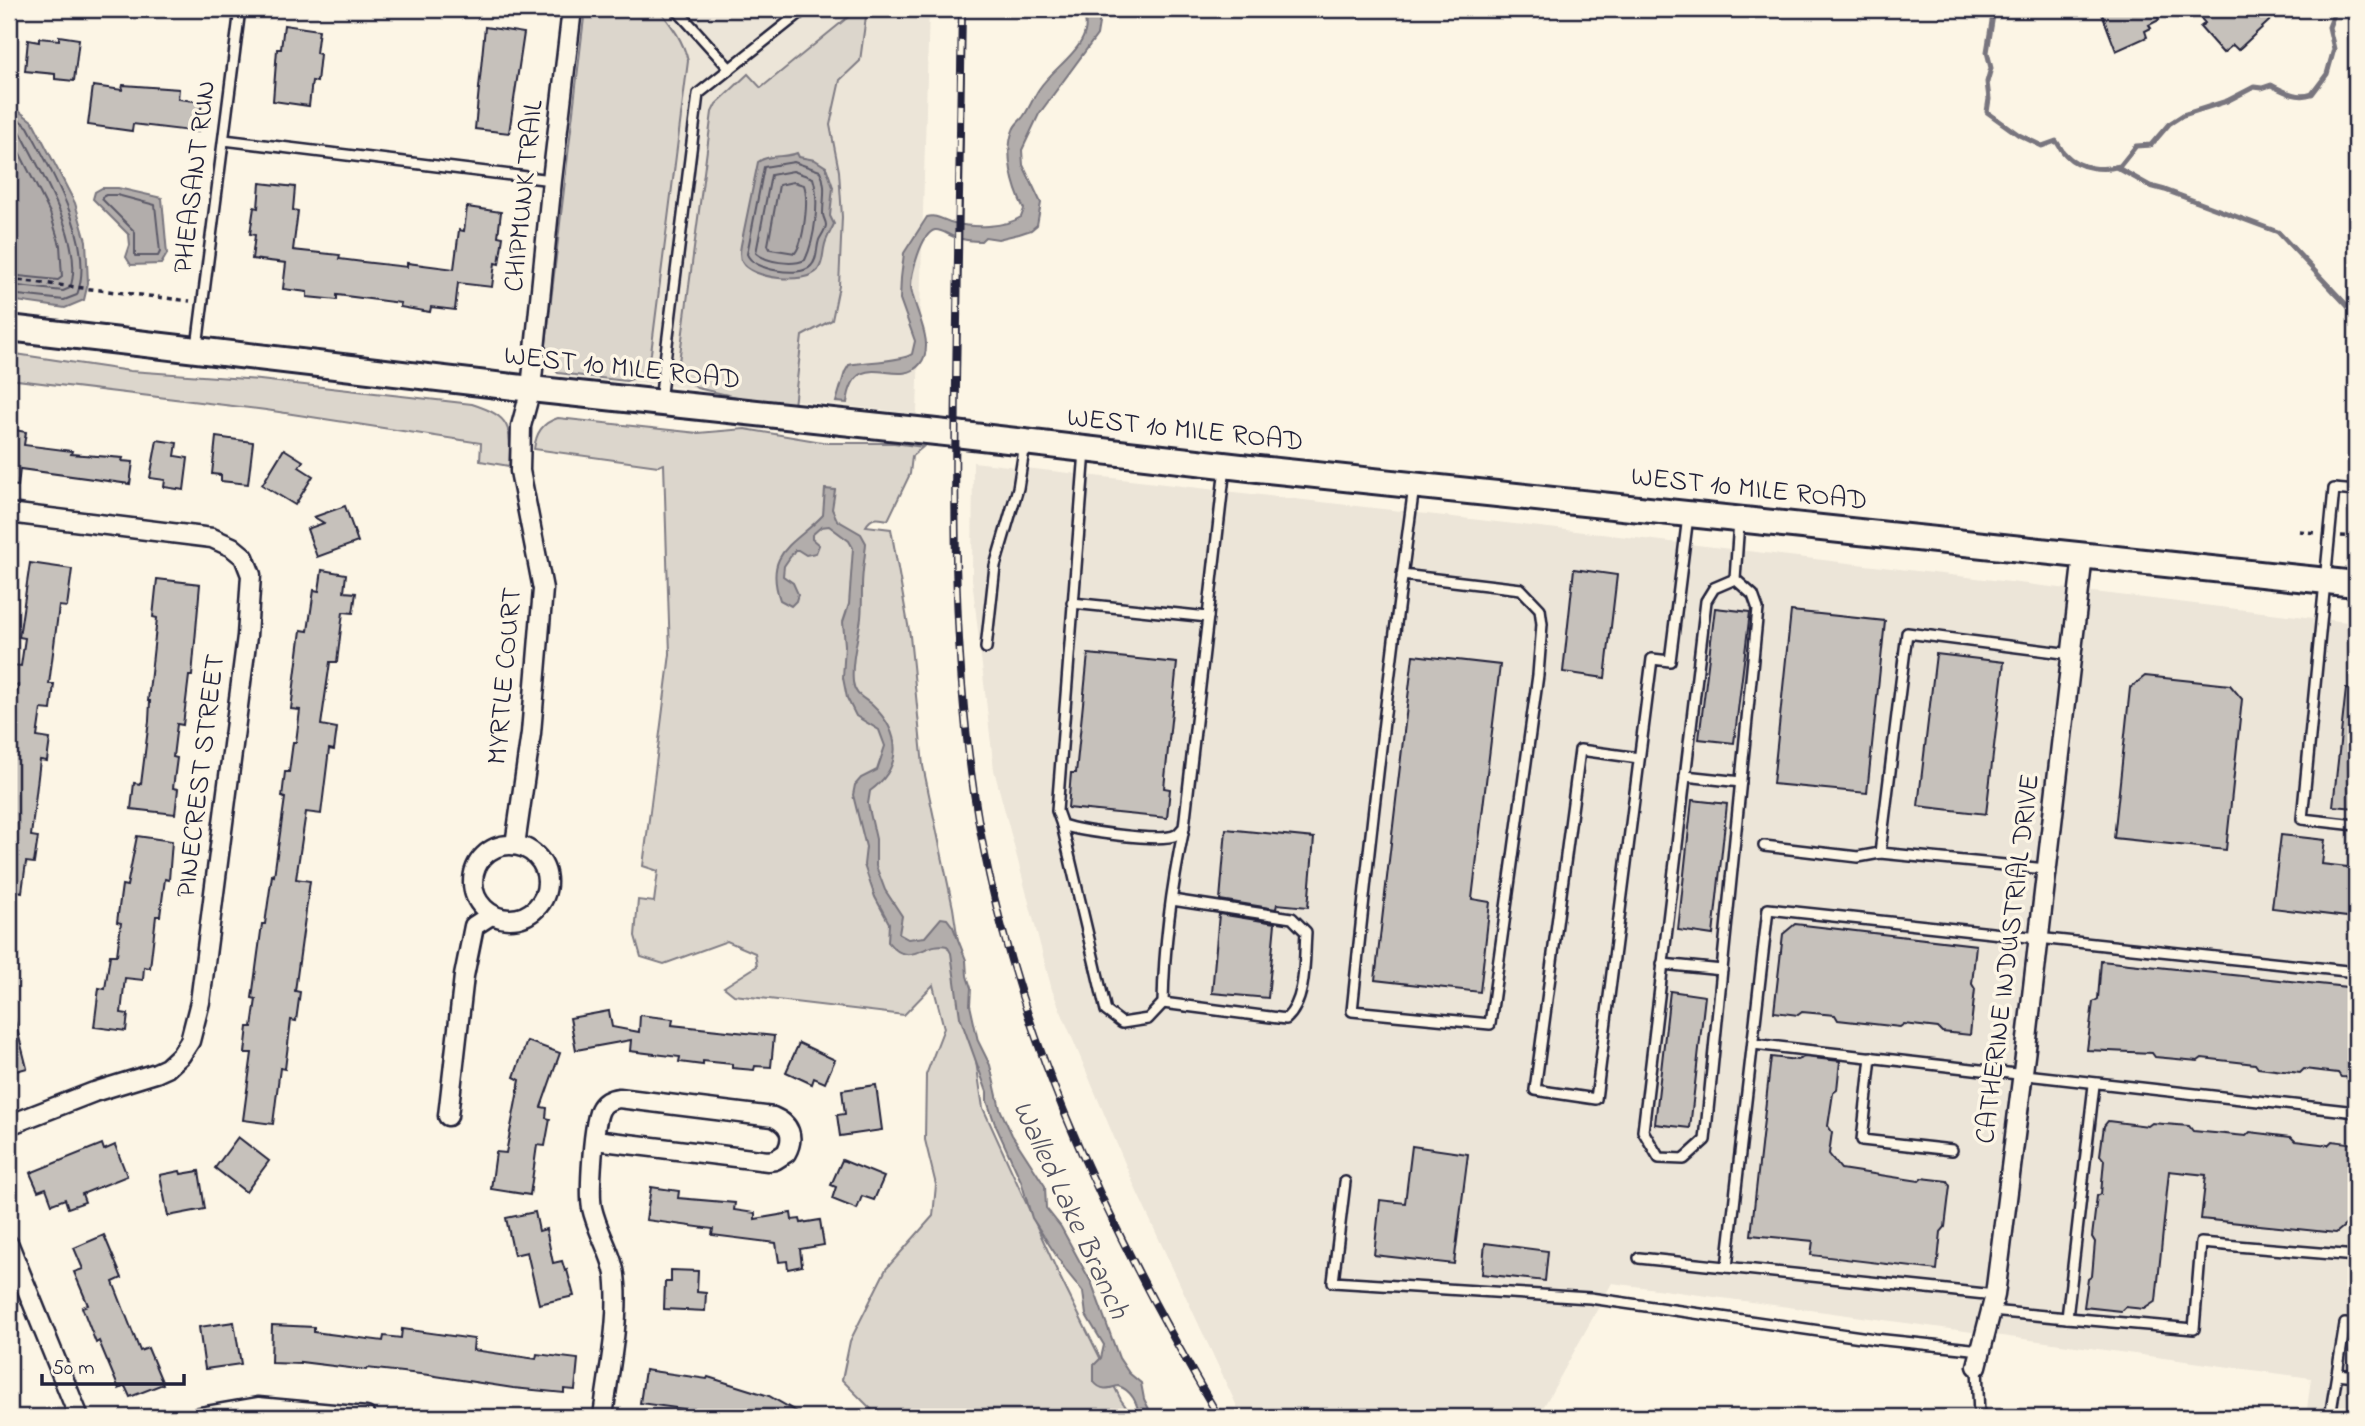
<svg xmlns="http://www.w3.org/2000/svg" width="2365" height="1426" font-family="'Indie Flower',sans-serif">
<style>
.built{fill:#ece5d8}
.green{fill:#dcd6cc;stroke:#7f7c84;stroke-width:2}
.water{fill:#b2adab;stroke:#78757e;stroke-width:2}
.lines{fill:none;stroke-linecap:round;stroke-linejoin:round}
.shore{stroke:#5c5a68;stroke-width:2}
.stream{stroke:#78757e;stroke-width:5}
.building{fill:#c6c1bb;stroke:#22223b;stroke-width:2}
.lane-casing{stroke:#22223b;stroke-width:14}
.street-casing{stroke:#22223b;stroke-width:23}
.secondary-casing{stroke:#22223b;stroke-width:30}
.path{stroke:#22223b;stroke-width:3.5;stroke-dasharray:5 5;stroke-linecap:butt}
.lane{stroke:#fcf5e5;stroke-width:9}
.street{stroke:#fcf5e5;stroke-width:18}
.secondary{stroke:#fcf5e5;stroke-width:24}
.rail-casing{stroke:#22223b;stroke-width:8}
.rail{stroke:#fcf5e5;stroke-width:5;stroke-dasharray:16;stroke-linecap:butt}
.labels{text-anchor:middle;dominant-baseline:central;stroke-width:7;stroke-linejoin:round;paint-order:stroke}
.street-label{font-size:28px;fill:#22223b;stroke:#fcf5e5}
.water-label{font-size:30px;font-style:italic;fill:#545362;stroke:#fcf5e5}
</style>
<rect width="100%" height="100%" fill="#fcf5e5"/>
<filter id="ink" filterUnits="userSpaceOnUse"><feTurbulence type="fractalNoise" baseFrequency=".0143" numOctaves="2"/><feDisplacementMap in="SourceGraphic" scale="14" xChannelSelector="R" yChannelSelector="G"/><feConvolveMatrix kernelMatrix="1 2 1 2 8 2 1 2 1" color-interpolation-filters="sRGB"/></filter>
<g filter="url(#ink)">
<!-- built -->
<g class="built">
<polygon points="606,9 929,9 917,414 562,374"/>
<polygon points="973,462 1697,545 2356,623 2356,1417 2306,1417 2311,1378 1612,1283 1538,1417 1242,1417 1137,1192 1052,990 994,770 972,579"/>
</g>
<!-- green -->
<g class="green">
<path d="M585,9h74c13,17 24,31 29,52l-37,292c-3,15 -10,24 -25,28l-68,-8 -10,-11 -3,-10z"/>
<polygon points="858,9 867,9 860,61 840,80 830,125 839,171 842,217 839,286 832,320 802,336 794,406 750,400 697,388 682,376 679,362 712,112 716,104 748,74 761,88"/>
<path d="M9,353l121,18 130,9 212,24c40,13 39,23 37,62l-29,-5 1,-18 -215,-33 -257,-31z"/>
<path d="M558,418l140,15 47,-4 83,14h66l29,4 -11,9 -2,18 -22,46c-11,-2 -16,-4 -22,6l25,3 19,107 13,130 30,142 30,200 75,165 63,127 12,17h-254l-37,-37 8,-39 36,-72 47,-53 3,-31 -11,-45 1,-65 18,-47 -11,-43 -29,30 -170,-20 -10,-8 33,-21 -2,-13 -28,-12 -63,23 -23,-7 -6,-21 3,-36 16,2 4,-31 -15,-5 27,-212 -6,-190 -6,2 -124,-17c2,-16 8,-26 24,-31z"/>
</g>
<!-- water -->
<g class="water">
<path d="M1082,9h13l5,8 -3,18 -58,79 -17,36 1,15 18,38 -4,22 -6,5 -12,4 -21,5 -13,-2 -4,4c-9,0 -18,-1 -26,-4 -6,-1 -13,-8 -20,-7 -14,3 -24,45 -24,57 2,22 26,57 9,77 -22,27 -65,-21 -73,39l-11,-1 9,-30 4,-7c14,-3 55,-4 63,-11l3,-13 -15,-42 1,-21 3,-25 23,-36c11,-3 16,4 27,6 19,5 50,5 67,-6l3,-8c-11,-22 -20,-55 -11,-79 2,-6 6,-8 10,-13 6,-8 10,-19 16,-28 16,-25 60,-45 43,-80z"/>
<polygon points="9,110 20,112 33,122 75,203 86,241 88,283 84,300 65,308 9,300"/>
<path d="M797,153l2,4 16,3 11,7 7,20 -3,29 4,8c-3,7 -7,13 -9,20 -3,11 -1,17 -7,26 -13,15 -67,9 -76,-8 -3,-5 -2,-12 -1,-17l17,-83c11,-8 27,-4 39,-9z"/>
<polygon points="102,188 118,188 162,198 167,254 161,264 131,265 126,257 130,245 129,235 93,199 95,192"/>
<path d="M825,489l10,1 -3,19 5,11 24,14 5,9c-1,14 -4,29 -4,43 0,11 0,21 -1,32 -3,20 -10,43 -8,64 2,14 10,15 19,23 30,28 31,62 -2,86l-2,13 8,35v27l9,24 17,26 -3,18 9,5 17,-2 16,-19 6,1 6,8 13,33 1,16 4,12 -1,17 8,36 12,24 10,44 12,26 33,51 1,22 15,19 31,57 27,74 10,15 12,10 3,16 9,18h-13c-3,-14 -8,-27 -22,-31 -10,3 -17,5 -24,-4v-17l7,-7 3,-13 -18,-30 -3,-23 -16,-20 -35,-54 -11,-37 -26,-57 -8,-23v-9l-27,-75 -9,-64 -4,-7c-22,-6 -37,24 -59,-4l1,-19 -14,-26 -11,-32 2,-18 -13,-52 2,-10 6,-7 16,-8 8,-24 -6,-16 -23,-14 -9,-18 -4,-20 2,-33 -2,-23 6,-18 4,-56 -4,-7 -20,-15 -8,1 -9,8v4l7,6 -3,8 -10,2 -8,-5h-3l-11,16 -1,10 10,7 5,11 -2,7 -5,5 -11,-6c-17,-49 16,-56 43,-85z"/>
</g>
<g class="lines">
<!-- shore -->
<g class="shore">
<path d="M9,117l9,2 10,8c23,44 68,116 49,168l-13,5 -55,-6"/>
<path d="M9,126l12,7c19,38 65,112 49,155l-7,3 -54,-6"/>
<polyline points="9,137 13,140 50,213 60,245 62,277 58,280 9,275"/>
<path d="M794,162l26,9c7,15 3,27 3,43 0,4 3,7 3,11 0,4 -5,11 -7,15 -3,9 -1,19 -8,26 -11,12 -59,4 -64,-12l17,-87z"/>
<path d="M793,171l20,7c7,22 2,61 -8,82 -13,6 -39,2 -49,-7l15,-78z"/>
<path d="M793,182l11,3c5,14 0,57 -9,68l-25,-4 -2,-4 11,-60z"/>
<polygon points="106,195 117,195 155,205 160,252 158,256 135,256 135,232 103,200 102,197"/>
</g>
<!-- stream -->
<g class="stream">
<path d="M1994,9l-7,43 4,16 -4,14 2,17 -2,13 32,23 23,11 14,-5c4,5 5,10 10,14 13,14 37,16 54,11l16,-20 15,-1 18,-21 14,-9 44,-14 27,-14 8,1 9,-3c14,7 26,14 41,9l15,-20 7,-25 -5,-22 7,-18"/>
<polyline points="2116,167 2150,186 2165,190 2278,232 2356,315"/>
</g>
</g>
<!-- building -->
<g class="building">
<polygon points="2113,9 2154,9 2159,20 2149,25 2151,28 2145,31 2147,37 2116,51 2102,14"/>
<polygon points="2193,9 2282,9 2238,50 2233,45 2223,53 2200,27 2205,23"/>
<polygon points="284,25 319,30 316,53 320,54 317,82 312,81 309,106 273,101 277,49 281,49"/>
<polygon points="485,27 524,33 509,133 475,129"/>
<polygon points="59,36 79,39 74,81 55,79 55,74 25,71 28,40 39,42 39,38 59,40"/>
<polygon points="123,85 179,89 178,99 202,102 198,132 133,124 132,131 88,125 93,86 122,90"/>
<polygon points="260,183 295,187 293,210 298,211 293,250 340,255 339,259 363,262 407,267 407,263 454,269 459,230 464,231 467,207 501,212 498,236 503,237 499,264 495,263 492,287 458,283 455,310 431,307 430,312 400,307 401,303 337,295 337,300 307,297 307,292 283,289 286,263 252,259 255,235 250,234 254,207 258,208"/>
<polygon points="9,429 26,432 24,445 72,451 71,454 123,458 122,461 133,462 130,484 20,469 18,486 9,485"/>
<polygon points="216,437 253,442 248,484 221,481 221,475 212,474"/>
<polygon points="157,440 177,443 175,456 188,458 184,490 164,487 165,480 150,478"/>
<polygon points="284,449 303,461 299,467 313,476 295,505 262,485"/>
<polygon points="345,506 358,542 317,557 307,529 324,523 314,517"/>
<polygon points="30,563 72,569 67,607 59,606 49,684 54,684 51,710 41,709 37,737 50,739 47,761 40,760 31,836 38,837 34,863 26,862 22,892 9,889 9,733 11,717 14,717 18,685 11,684 13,665 21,666 25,638 19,637"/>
<polygon points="1574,569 1617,575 1605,678 1563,672"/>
<polygon points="322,570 346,574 344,592 356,593 353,613 343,612 337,662 330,662 321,725 337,728 334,750 329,749 321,814 306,812 296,879 310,881 295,991 300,992 296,1021 291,1020 285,1069 280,1068 273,1124 243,1120 252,1053 245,1053 248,1027 252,1027 256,999 252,998 262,924 265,924 272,875 274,876 285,798 282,797 285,772 289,772 293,742 296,742 300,710 291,709 301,630 308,631 314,590 319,591"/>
<polygon points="157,579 200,584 192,676 189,676 183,725 177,724 173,757 177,758 173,788 178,789 175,814 131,809 134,783 141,784 149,721 150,701 148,701 157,618 153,617"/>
<polygon points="1715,608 1750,612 1734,743 1699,739"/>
<polygon points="1791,611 1885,621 1867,793 1773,784"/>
<polygon points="1088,654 1177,663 1164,788 1170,789 1167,818 1068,808 1071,773 1076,773"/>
<polygon points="1936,654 2004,662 1986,814 1918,806"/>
<polygon points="1413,655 1500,665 1472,899 1490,902 1480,992 1375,980"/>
<polygon points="2145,676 2230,685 2242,699 2226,850 2114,838 2130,688"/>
<polygon points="2346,689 2356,689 2356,808 2333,806"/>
<polygon points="1692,800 1727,804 1713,935 1678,930"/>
<polygon points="1226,829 1314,838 1308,907 1277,904 1276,909 1220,900"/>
<polygon points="2281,835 2325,840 2322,864 2356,868 2356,918 2272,908"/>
<polygon points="137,836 172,841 169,880 165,879 160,916 156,916 150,968 144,967 143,980 125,978 121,1013 128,1014 126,1031 94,1027 99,988 105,989 110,955 117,955 121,923 117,922 122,885 127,886"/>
<polygon points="1219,914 1275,923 1268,998 1212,993"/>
<polygon points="1795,924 1976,945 1972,984 1975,989 1970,1035 1942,1032 1938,1028 1904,1024 1900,1027 1838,1020 1835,1015 1802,1012 1798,1015 1774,1012 1783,934"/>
<polygon points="2101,961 2356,988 2356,1078 2341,1077 2338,1073 2304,1069 2300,1073 2258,1068 2255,1064 2202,1058 2198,1061 2155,1057 2152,1053 2087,1050 2093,1002 2098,999"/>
<polygon points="1670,991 1705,996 1690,1128 1655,1124"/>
<polygon points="609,1011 612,1027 639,1032 640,1015 673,1019 672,1025 774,1036 771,1067 755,1066 754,1070 732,1068 732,1064 703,1061 703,1065 679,1062 680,1057 630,1051 631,1040 576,1050 570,1018"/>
<polygon points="14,1017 27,1068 9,1073 9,1018"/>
<polygon points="527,1041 560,1053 541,1107 547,1108 546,1118 550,1119 545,1146 537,1145 530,1195 491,1189 496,1152 506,1153 520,1080 514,1077"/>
<polygon points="799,1043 835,1060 825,1083 814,1078 812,1084 786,1072"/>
<polygon points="1771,1057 1797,1060 1804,1057 1840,1061 1837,1090 1833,1093 1828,1126 1832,1132 1829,1154 1841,1169 1919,1181 1922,1178 1947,1181 1950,1186 1945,1227 1941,1232 1937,1270 1811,1255 1813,1241 1751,1235"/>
<polygon points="876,1085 882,1130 840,1136 837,1115 845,1114 842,1090"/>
<polygon points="2108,1121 2148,1126 2152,1123 2189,1126 2193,1131 2246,1136 2250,1132 2291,1137 2295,1141 2328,1145 2332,1141 2356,1144 2348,1223 2336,1233 2201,1219 2206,1175 2169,1171 2156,1301 2144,1309 2125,1307 2121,1311 2084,1307 2088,1279 2092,1276 2095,1242 2092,1237 2097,1196 2101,1194 2104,1160 2100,1155 2104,1126"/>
<polygon points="238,1137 269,1161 246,1192 215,1168"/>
<polygon points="102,1144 104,1150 115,1145 127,1176 82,1194 85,1202 68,1208 65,1199 52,1204 46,1188 38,1191 30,1173"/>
<polygon points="1412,1146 1468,1154 1454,1264 1374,1255 1380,1200 1405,1203"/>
<polygon points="842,1160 884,1177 874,1200 862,1196 857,1209 832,1199 836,1187 831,1185"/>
<polygon points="180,1171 181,1174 199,1171 205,1209 168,1216 160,1175"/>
<polygon points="651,1187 679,1191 678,1198 735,1203 734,1210 755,1213 755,1219 791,1213 792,1220 800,1219 801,1223 820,1220 824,1245 800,1249 802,1266 788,1269 787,1261 779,1262 776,1243 712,1235 713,1229 646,1220"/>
<polygon points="535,1212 539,1231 546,1229 553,1263 562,1261 565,1271 567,1270 574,1296 539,1304 527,1252 514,1255 506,1218"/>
<polygon points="104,1235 122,1278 113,1282 140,1351 148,1348 163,1384 130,1397 125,1386 119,1389 99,1341 96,1343 82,1307 88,1305 74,1272 83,1269 74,1248"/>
<polygon points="1485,1243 1548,1251 1545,1281 1482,1274"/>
<polygon points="671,1270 698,1271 697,1292 706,1293 705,1311 664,1309 665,1282 671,1282"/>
<polygon points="234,1322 241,1364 205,1369 199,1327"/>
<polygon points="272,1325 314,1327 314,1332 383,1341 384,1336 401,1338 402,1329 474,1339 473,1350 536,1359 537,1354 578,1359 575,1390 564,1389 564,1393 513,1388 429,1375 367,1368 366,1370 300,1362 300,1364 271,1363"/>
<polygon points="645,1370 707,1379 708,1377 769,1396 806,1417 708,1417 683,1409 640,1403"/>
</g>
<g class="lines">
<defs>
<g id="lane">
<polyline points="676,9 730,69"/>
<polyline points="224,140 552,180"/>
<polyline points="197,347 240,9"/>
<polyline points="660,401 698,94 805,9"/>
<path d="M1085,451l-28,360 5,14c18,6 99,18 114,10 2,-1 7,-7 8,-8l41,-360"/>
<polyline points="2356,491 2334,489 2302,819 2356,825"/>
<path d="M1402,575l119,14 19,20 2,15 -4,51 -48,349 -138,-13c18,-175 38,-349 62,-524"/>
<polyline points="1735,579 1753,595 1758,609 1705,1140 1684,1159 1659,1158 1643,1131 1706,601 1714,588 1735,579 1739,521"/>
<polyline points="1072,603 1208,617"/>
<polyline points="986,648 995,566 1018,488 1025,444"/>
<polyline points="1639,758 1580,750 1535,1090 1596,1099 1652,659 1670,661 1688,516"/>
<polyline points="1685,776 1741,782"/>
<path d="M1062,825l44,186 16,12 26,-4 15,-16c1,-58 9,-118 21,-175"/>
<polyline points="1764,846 1858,857 1880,853"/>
<polyline points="2046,869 1880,853 1907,633 2071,654"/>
<polyline points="1662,964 1722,970"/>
<path d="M1163,1003l123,16c21,-19 18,-60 20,-87l-14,-14 -120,-18"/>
<path d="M1753,1044c201,22 402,47 603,68"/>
<polyline points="1871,1057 1862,1140 1952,1150"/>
<polyline points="1345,1182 1333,1282 1590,1298 1875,1339 1981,1350"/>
<polyline points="1639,1258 1995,1295"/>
<polyline points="1727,1267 1768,909 2356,972"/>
<polyline points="1991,1311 2067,1318 2094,1085"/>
<polyline points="2067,1318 2194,1329 2201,1243 2356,1256"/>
<polyline points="1977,1366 1979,1417"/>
<polyline points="2337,1374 2356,1376"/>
<polyline points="2330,1417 2345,1324 2356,1325"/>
</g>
<g id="street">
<polyline points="9,513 212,538 232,547 244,557 251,575 247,636 200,1002 190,1041 181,1055 167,1068 156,1073 94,1092 9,1125"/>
<circle cx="510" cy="882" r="37"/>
<polyline points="515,845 531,733 543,589 520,471 521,426 531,389 552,180 572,9"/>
<polyline points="448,1116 464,976 474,926 491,915"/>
<path d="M595,1140l173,21 7,-1 11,-7c9,-16 4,-29 -13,-36l-154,-19c-7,1 -14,3 -18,10 -8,12 -12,85 -9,100 6,27 23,49 24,76 3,42 -8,91 -13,133"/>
<polyline points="9,1245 79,1417"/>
<polyline points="1977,1366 1995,1295 2026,1048 2083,555"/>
<polyline points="200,1417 258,1407 366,1417"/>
</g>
<polyline id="secondary" points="9,328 531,389 955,434 1258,469 2356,584"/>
</defs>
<!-- lane casing -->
<use href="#lane" class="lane-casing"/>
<!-- street casing -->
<use href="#street" class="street-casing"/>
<!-- secondary casing -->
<use href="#secondary" class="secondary-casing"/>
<!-- path -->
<g class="path">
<polyline points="9,279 190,301"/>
<polyline points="2299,531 2316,533"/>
<polyline points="2341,536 2356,537"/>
</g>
<!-- lane -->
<use href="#lane" class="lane"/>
<!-- street -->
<use href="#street" class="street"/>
<!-- secondary -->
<use href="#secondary" class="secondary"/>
<defs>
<path id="rail" d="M962,9c-3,124 -5,249 -6,374 -2,137 -2,274 18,410 33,223 131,432 245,624"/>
</defs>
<!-- rail casing -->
<use href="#rail" class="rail-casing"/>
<!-- rail -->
<use href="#rail" class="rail"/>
</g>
</g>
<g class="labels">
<!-- street labels -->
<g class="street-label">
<text transform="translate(196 177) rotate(-83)">PHEASANT RUN</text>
<text transform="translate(525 196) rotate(-84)">CHIPMUNK TRAIL</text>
<text transform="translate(622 369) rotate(6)">WEST 10 MILE ROAD</text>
<text transform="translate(1185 431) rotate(6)">WEST 10 MILE ROAD</text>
<text transform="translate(1749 490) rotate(6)">WEST 10 MILE ROAD</text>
<text transform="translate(506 676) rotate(-85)">MYRTLE COURT</text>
<text transform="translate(202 776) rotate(-83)">PINECREST STREET</text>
<text transform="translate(2009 959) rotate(-83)">CATHERINE INDUSTRIAL DRIVE</text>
</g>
<!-- water labels -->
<g class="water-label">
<text transform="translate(1069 1210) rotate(65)">Walled Lake Branch</text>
</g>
</g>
<!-- margin -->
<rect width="2365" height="1426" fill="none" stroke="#fcf5e5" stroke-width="35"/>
<rect x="18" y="18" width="2330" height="1391" fill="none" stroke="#22223b" stroke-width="2.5" filter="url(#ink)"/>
<!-- scale -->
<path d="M42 1374v10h142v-10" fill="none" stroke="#22223b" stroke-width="3.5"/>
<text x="52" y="1374" font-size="21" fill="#22223b" stroke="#fcf5e5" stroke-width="5" paint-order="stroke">50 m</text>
</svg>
